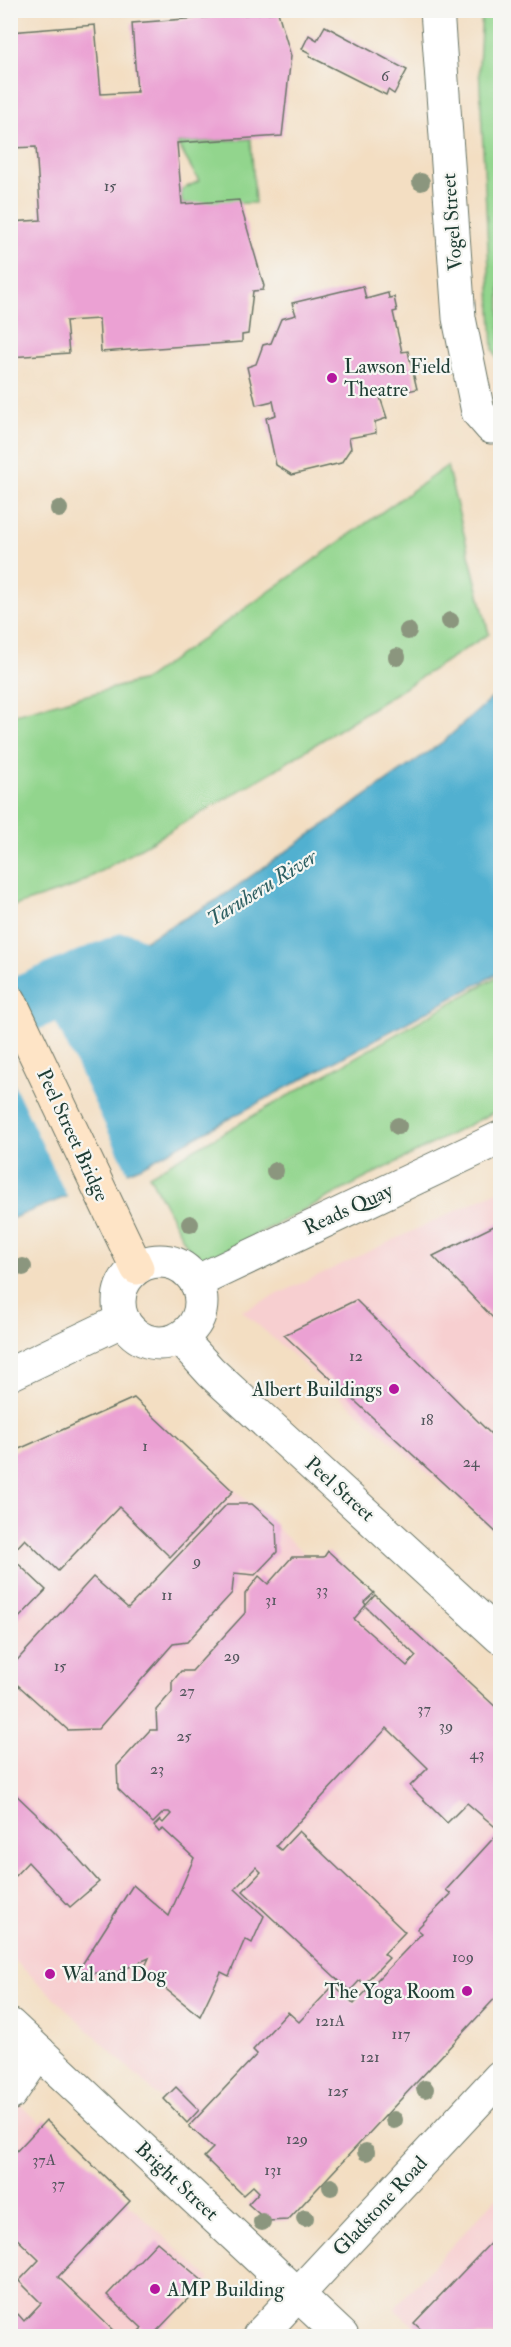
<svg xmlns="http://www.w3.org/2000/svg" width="511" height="2347" font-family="'IM FELL Double Pica',serif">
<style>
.built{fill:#f7cfd0}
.green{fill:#92d58d;stroke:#588960;stroke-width:1.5}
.water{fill:#51b0d0;stroke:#387682;stroke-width:1.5}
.pier{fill:#f3dec2}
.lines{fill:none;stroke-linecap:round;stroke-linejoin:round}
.river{stroke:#51b0d0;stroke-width:58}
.building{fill:#eba1d3;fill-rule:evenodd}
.minor-casing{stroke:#697566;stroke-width:35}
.tertiary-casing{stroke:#697566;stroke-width:35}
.secondary-casing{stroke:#697566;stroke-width:35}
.minor{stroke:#fff;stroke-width:33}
.tertiary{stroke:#fff;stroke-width:33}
.secondary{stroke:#fee4c6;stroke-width:33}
.tree{fill:#8b967e}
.poi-dot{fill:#b5179e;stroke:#f6f6f2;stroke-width:2}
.labels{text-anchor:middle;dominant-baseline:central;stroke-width:4.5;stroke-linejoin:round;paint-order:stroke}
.number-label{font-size:16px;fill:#52565c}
.street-label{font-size:20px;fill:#1f3d34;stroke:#f6f6f2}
.poi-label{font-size:20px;fill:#1f3d34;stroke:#f6f6f2;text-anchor:start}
.water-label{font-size:21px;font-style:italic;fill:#2e6063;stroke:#f6f6f2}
</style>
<rect width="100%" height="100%" fill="#f6f6f2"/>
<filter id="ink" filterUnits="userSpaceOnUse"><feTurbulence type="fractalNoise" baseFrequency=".0167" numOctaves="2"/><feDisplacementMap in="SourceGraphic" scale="12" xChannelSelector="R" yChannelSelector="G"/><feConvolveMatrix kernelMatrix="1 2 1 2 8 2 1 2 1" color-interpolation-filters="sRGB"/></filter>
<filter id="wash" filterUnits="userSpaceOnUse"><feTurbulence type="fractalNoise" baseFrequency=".008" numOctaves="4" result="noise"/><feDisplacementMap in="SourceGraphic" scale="24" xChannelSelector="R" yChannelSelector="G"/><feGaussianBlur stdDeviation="1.35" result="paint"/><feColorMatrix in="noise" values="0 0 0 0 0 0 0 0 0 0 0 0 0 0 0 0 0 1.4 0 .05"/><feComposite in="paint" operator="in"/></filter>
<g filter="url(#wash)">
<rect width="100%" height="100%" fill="#f3dec2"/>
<!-- built -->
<g class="built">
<polygon points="500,1190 500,1536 242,1311"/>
<polygon points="134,1398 500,1732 500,1965 276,2207 11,1957 10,1455"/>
<polygon points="10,2095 210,2279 157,2336 11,2336"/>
<polygon points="500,2194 500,2336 424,2336 394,2308"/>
</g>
<!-- green -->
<g class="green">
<polygon points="482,11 500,11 500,365 493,349 479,66"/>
<polygon points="251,139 255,203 182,204 181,190 199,181 177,143"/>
<polygon points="447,466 489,634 275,770 75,886 11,907 11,715 144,680"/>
<polygon points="500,975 500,1109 197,1265 149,1175"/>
</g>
<!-- water -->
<polygon class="water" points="500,691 500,972 140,1167 11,1219 11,1016 217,900 444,741"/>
<!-- pier -->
<polygon class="pier" points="42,994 129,1175 68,1199 11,1078 10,1012"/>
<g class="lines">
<!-- river -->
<polyline class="river" points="10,1010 125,962"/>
</g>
<g id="blocks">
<!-- building -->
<g class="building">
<polygon points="278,12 291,56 282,136 177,143 182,204 239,200 264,286 263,290 253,291 248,334 242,335 242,342 101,352 99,319 66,321 69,353 10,357 10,222 41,220 36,147 10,148 10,32 95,25 101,94 137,92 132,23"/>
<polygon points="325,26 407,70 394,94 388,90 386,95 309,56 310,53 302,49 309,35 317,40"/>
<polygon points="363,286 366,299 388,293 389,298 394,297 397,311 393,312 402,352 408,351 417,389 380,397 387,418 375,422 376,433 349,438 351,448 341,463 292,475 276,465 266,418 276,415 273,401 256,405 247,367 256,364 263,345 271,343 281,319 296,315 292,303"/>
<polygon points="500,1223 500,1312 494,1319 433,1256"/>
<polygon points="356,1300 500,1443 500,1536 284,1335"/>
<polygon points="134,1398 233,1491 170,1557 119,1507 58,1571 25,1539 10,1555 10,1453"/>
<polygon points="227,1504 252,1504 276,1525 277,1552 255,1575 234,1573 232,1593 187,1642 173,1644 98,1729 68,1730 10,1678 10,1668 93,1577 128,1608"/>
<path d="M328,1551l46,42 -10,9 2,3 9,-10 125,116v282l-212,227 -21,1 -19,-17 11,-12 -6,-6 -10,9 -39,-38 9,-9 -24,-22 68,-72 -4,-4 35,-38 11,10 35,-37 20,19 68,-71 -5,-4 34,-35 -5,-4 54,-59 -33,-28 -20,20 -37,-37 18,-18 -41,-40 -111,118 5,4 18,-19 106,101 -21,22 5,4 -25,26 -4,-4 -10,11 -107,-100 18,-19 -5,-5 -21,22 29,27 -12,27 -7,-4 -16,37 -8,-4 -21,44 -57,-45 6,-13 -31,14 -42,2 57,-89 36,31 25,-58 -31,-29 -4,3 -5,-6 6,-6 3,3 8,-9 -2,-2h-5l-11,11 -35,-34 -1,-23 33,-36h7l-1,-20 16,-18v-10l9,-11h11l53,-58v-19l14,-18 9,8 24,-27h32zM365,1606l51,50 -9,10 -53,-47z"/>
<polygon points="10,1556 46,1590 10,1627"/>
<polygon points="10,1789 56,1833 99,1882 70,1907 28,1862 10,1881"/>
<polygon points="176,2087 199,2110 187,2123 164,2099"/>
<polygon points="46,2120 130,2201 58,2277 119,2336 10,2336 10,2322 18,2314 24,2321 41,2303 19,2281 39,2260 10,2232 10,2158"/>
<polygon points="500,2233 500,2336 428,2336 414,2323"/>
<polygon points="157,2242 204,2282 152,2336 134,2336 142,2328 107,2295"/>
</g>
</g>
</g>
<g filter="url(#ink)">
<use href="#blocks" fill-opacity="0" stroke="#697566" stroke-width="1.5"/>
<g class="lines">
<defs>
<g id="minor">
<polyline points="437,10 459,318 478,412 491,427"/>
<polyline points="181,1339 211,1372 500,1637"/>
<polyline points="10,2025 342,2336"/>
<polyline points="10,2094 39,2052"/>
</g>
<g id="tertiary">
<circle cx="160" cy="1302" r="41"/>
<polyline points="196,1282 500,1138"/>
<polyline points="10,1374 123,1320"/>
<polyline points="259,2336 500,2077"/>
</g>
<polyline id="secondary" points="10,1001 137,1268"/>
</defs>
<!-- minor casing -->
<use href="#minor" class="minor-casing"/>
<!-- tertiary casing -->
<use href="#tertiary" class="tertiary-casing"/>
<!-- secondary casing -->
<use href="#secondary" class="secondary-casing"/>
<!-- minor -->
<use href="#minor" class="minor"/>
<!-- tertiary -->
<use href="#tertiary" class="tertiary"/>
<!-- secondary -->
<use href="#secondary" class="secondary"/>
</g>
<!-- trees -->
<g class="tree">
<circle cx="421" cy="182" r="9"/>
<circle cx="59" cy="509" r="9"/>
<circle cx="450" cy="621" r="9"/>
<circle cx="408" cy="631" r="9"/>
<circle cx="397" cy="657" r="9"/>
<circle cx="398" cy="1126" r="9"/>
<circle cx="275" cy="1171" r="9"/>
<circle cx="190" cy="1224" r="9"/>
<circle cx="23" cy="1267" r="9"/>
<circle cx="425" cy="2089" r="9"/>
<circle cx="394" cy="2120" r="9"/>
<circle cx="366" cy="2152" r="9"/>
<circle cx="331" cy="2187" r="9"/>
<circle cx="305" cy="2218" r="9"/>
<circle cx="262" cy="2222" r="9"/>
</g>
</g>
<!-- markers -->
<g class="poi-dot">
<circle cx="332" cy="378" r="6"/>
<circle cx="394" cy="1389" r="6"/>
<circle cx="50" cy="1974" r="6"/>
<circle cx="467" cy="1991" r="6"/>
<circle cx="155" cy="2289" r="6"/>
</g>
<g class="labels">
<!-- number labels -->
<g class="number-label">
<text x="385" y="76">6</text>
<text x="110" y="186">15</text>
<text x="356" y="1356">12</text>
<text x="427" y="1420">18</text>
<text x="145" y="1446">1</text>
<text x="471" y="1462">24</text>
<text x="197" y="1561">9</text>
<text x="322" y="1590">33</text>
<text x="167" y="1595">11</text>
<text x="271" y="1600">31</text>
<text x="232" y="1656">29</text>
<text x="60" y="1666">15</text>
<text x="187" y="1691">27</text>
<text x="424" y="1709">37</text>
<text x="446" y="1726">39</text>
<text x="184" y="1736">25</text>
<text x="477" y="1754">43</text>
<text x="157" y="1769">23</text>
<text x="463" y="1957">109</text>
<text x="330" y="2021">121A</text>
<text x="401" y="2034">117</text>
<text x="370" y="2057">121</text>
<text x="338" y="2091">125</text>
<text x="297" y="2139">129</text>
<text x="44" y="2160">37A</text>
<text x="273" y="2170">131</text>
<text x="58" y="2184">37</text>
</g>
<!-- street labels -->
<g class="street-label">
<text transform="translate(452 222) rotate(-94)">Vogel Street</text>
<text transform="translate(73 1135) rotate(65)">Peel Street Bridge</text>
<text transform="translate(348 1209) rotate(-25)">Reads Quay</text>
<text transform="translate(340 1489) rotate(42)">Peel Street</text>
<text transform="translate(177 2181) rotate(43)">Bright Street</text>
<text transform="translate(380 2206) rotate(-47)">Gladstone Road</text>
</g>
<!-- poi labels -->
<g class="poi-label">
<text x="344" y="366">Lawson Field<tspan x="344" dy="23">Theatre</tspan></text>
<text x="382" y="1389" text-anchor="end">Albert Buildings</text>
<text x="62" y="1974">Wal and Dog</text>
<text x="455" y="1991" text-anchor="end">The Yoga Room</text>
<text x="167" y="2289">AMP Building</text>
</g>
<!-- water labels -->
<g class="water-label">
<text transform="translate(262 888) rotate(-32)">Taruheru River</text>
</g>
</g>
<!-- margin -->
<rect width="511" height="2347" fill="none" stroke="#f6f6f2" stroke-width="36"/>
</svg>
